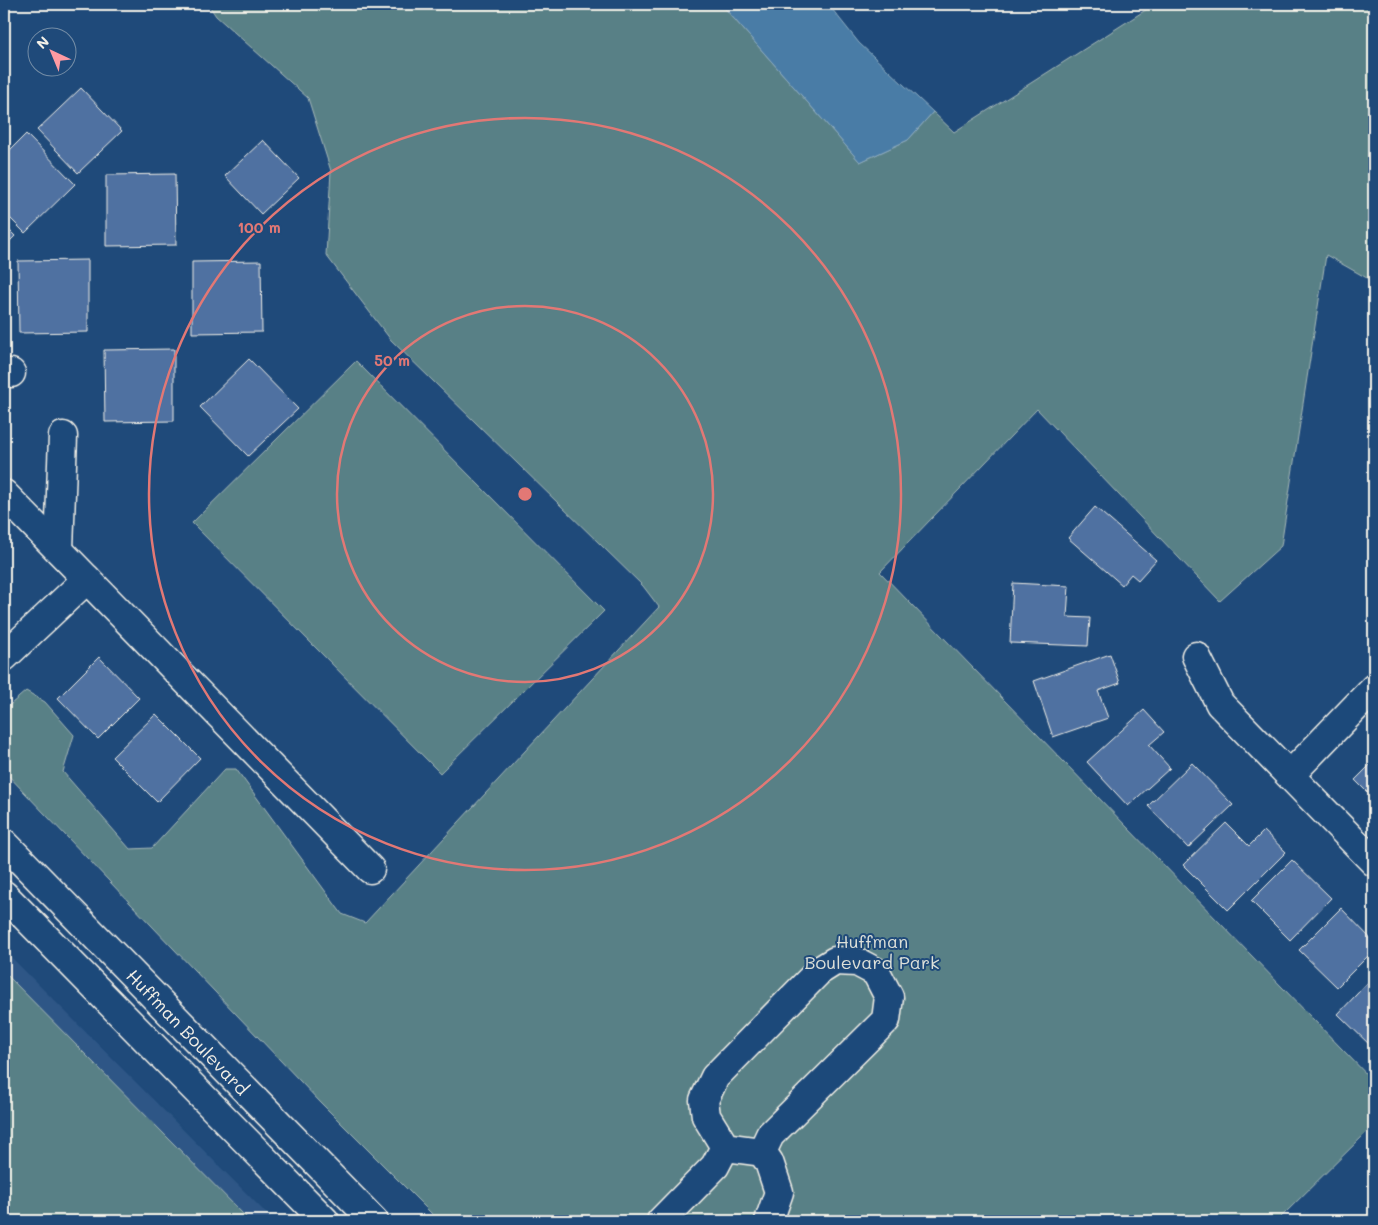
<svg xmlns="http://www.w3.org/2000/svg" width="1378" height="1225" font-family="Mali,sans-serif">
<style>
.built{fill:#2e5686}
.green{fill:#598086;stroke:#a6b8b7}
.water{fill:#487ca6;stroke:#8dabc0}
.building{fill:#5071a1;stroke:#f4f1e8}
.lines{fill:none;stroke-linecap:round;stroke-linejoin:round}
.minor-casing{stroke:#f4f1e8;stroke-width:31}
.minor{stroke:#1f4a7a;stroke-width:28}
.ring{fill:none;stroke:#e27875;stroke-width:2.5}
.labels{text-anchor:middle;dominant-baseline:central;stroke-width:4;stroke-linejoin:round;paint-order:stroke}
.park-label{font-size:18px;fill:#dde0d9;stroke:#1f4a7a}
.street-label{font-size:18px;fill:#f4f1e8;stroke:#1f4a7a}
.centre{fill:#e27875;stroke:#1f4a7a;stroke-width:2.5}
.ring-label{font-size:15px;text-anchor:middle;font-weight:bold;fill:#e27875;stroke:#1f4a7a;stroke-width:4;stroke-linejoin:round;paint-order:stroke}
</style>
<rect width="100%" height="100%" fill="#1f4a7a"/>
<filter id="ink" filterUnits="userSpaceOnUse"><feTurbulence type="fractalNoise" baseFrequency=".02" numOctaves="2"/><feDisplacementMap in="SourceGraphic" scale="10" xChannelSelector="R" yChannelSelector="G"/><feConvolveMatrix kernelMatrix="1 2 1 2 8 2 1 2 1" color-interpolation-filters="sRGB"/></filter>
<g filter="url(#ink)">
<!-- built -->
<polygon class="built" points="4,950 274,1221 4,1221"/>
<!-- green -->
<g class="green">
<polygon points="208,4 721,4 860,162 908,140 933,112 954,132 1155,4 1374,4 1374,282 1326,255 1281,546 1220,601 1037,409 880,572 1374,1082 1374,1125 1277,1221 439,1221 321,1103 4,771 4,710 26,691 45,702 74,735 63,772 130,849 152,848 225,769 236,769 342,914 365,923 659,607 643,586 391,340 326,255 331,171 308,98 216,16"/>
<polygon points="356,361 604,611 440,773 192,523"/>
<polygon points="4,972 250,1221 4,1221"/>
</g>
<!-- water -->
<polygon class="water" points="721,4 828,4 859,43 933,112 908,140 860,162"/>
<!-- building -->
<g class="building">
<polygon points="81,88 122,131 78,173 37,130"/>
<polygon points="26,134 75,184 25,233 4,212 4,156"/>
<polygon points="263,140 299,178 261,214 225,176"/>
<polygon points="175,174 176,245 106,246 106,175"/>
<polygon points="4,225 15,236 4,247"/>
<polygon points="88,260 88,332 19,333 18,261"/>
<polygon points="261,261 262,332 192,333 192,262"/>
<polygon points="174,349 174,421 105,422 104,350"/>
<polygon points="249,359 298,409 248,456 200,407"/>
<polygon points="1095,507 1156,560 1138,580 1131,574 1122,585 1068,538"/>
<polygon points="1013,583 1069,586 1067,617 1090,618 1088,646 1010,643"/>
<polygon points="1110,654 1120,683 1098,691 1108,718 1053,737 1034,681"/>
<polygon points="99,657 139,698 98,739 58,698"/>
<polygon points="1144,710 1164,732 1149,745 1170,768 1128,806 1087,762"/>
<polygon points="156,714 200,758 157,802 112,757"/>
<polygon points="1374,761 1374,799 1355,780"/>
<polygon points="1192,763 1233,805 1188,848 1148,806"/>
<polygon points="1226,823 1249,846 1264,831 1286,852 1228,910 1183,865"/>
<polygon points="1292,860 1331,898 1290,940 1251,901"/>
<polygon points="1341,908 1374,942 1374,950 1337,987 1299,950"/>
<polygon points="1374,976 1374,1049 1338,1014"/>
</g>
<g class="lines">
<defs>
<g id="minor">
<polyline points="4,373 11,373"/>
<polyline points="4,494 370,869"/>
<polyline points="59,550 63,436"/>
<polyline points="1196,656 1220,704 1374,862"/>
<polyline points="4,657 87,579"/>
<polyline points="1290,775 1374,688"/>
<polyline points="4,843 374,1221"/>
<polyline points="4,895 325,1221"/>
<polyline points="762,1152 770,1135 886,1020 889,997 876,972 857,962 835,961 819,971 715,1077 704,1100 706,1116 725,1147 762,1152 769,1162 779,1192 769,1221"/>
<polyline points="661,1221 715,1166 725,1147"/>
</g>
</defs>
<!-- minor casing -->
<use href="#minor" class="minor-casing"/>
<!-- minor -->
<use href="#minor" class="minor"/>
</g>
</g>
<!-- distance rings -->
<g class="ring">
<circle cx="525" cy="494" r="188"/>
<circle cx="525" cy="494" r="376"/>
</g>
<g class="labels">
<!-- park labels -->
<g class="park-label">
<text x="872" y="941">Huffman<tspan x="872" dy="21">Boulevard Park</tspan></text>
</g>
<!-- street labels -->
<g class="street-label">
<text transform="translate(188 1032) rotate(46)">Huffman Boulevard</text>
</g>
</g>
<circle cx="525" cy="494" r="8" class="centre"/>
<g class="ring-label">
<text x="259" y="233">100 m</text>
<text x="392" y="366">50 m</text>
</g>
<!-- margin -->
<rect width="1378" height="1225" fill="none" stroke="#1f4a7a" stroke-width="20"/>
<rect x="10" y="10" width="1358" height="1205" fill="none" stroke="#f4f1e8" stroke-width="2" filter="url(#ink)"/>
<!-- north arrow -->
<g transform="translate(52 52) rotate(316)"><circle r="24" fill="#1f4a7a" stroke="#748da6"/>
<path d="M0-4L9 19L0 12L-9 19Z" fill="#ff9aa2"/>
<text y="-8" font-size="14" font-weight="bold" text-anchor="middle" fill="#f4f1e8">N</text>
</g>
</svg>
